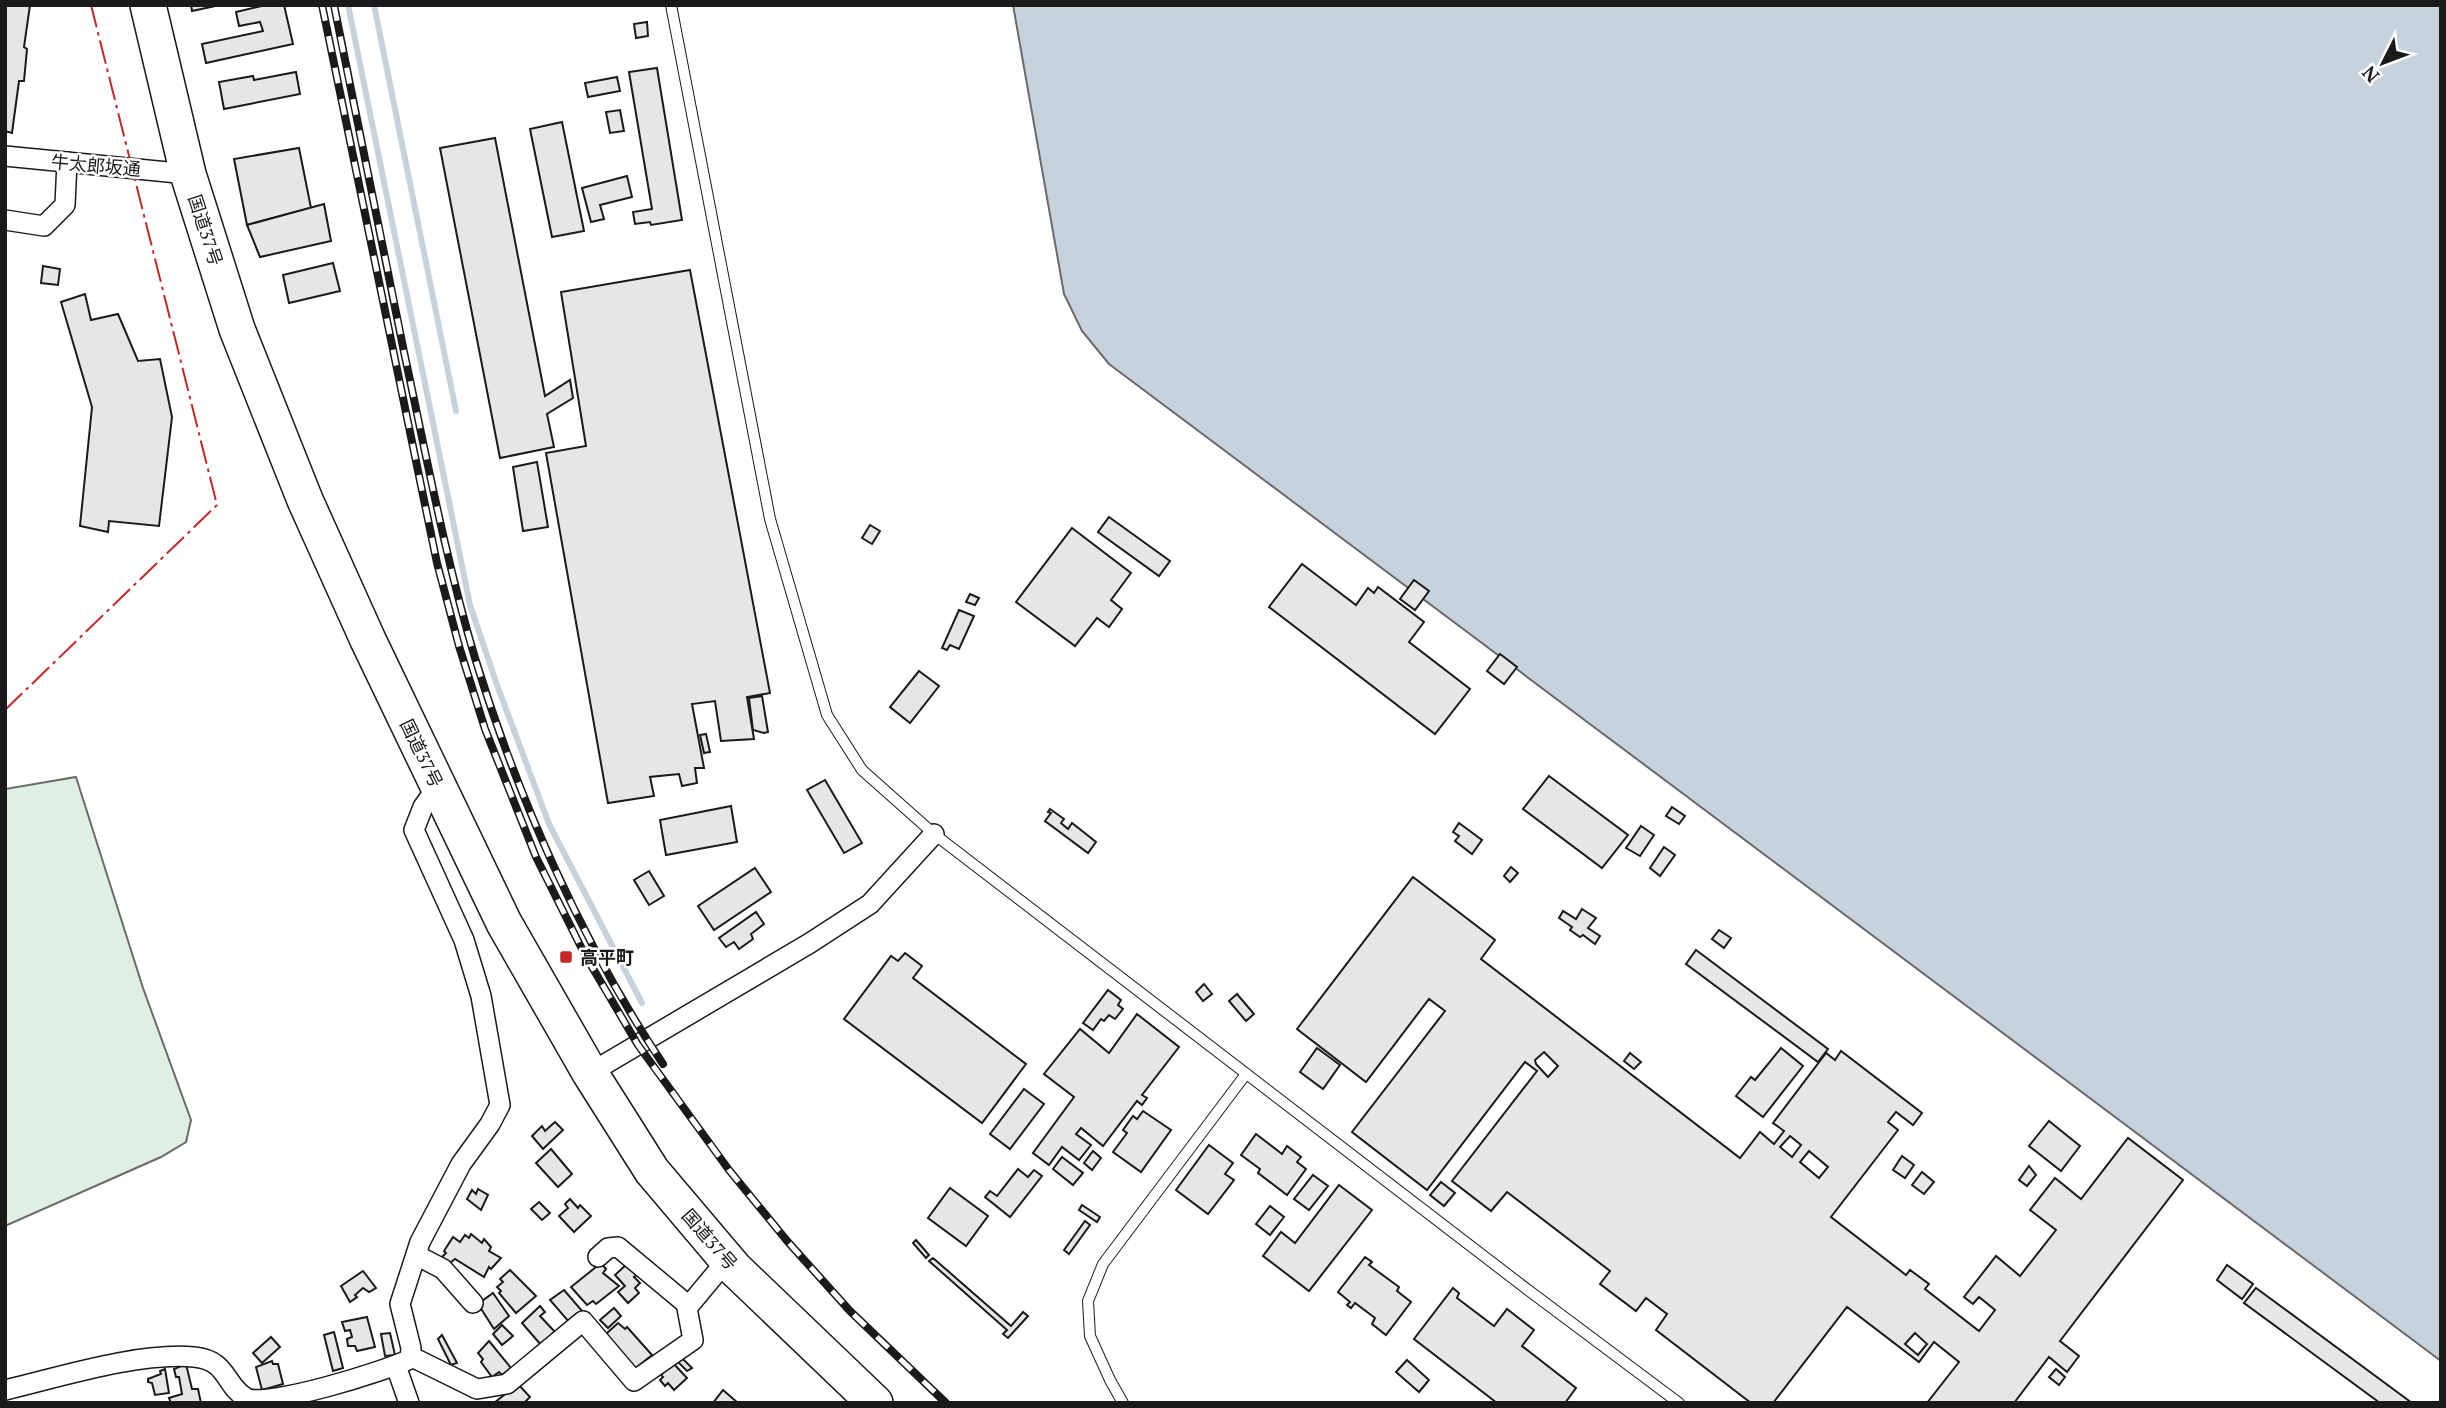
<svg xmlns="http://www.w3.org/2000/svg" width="2446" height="1408" font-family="'PT Serif','Noto Sans JP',serif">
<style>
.green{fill:#e0efe3;stroke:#6a6a6a;stroke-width:2}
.water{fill:#c6d2dc;stroke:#6a6a6a;stroke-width:2}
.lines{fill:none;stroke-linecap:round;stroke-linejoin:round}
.stream{stroke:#c6d2dc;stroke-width:6}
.building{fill:#e6e6e6;stroke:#1a1a1a;stroke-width:2;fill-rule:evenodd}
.lane-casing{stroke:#1a1a1a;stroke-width:12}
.street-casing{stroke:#1a1a1a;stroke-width:22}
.highway-casing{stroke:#1a1a1a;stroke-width:38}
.lane{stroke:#fff;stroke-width:10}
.street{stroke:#fff;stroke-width:19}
.highway{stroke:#fff;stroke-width:35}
.rail-casing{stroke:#1a1a1a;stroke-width:8}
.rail{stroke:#fff;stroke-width:5;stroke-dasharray:16;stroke-linecap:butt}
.power{stroke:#c62828;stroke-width:2;stroke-dasharray:24 5 3.5 5;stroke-linecap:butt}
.poi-dot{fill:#c62828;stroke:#fff;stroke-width:2.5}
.labels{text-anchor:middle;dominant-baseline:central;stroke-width:5;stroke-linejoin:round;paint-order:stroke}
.street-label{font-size:18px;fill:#1a1a1a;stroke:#fff}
.poi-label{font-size:18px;font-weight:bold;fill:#1a1a1a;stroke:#fff;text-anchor:start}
</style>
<rect width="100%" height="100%" fill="#fff"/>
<!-- green -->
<polygon class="green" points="76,777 143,988 191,1120 186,1142 161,1157 5,1226 5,789"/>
<!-- water -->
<polygon class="water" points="1013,5 2441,5 2441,1361 1109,364 1082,331 1064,294"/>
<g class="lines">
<!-- stream -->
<g class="stream">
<polyline points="348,5 470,605 497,685 549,824 642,1003"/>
<polyline points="374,5 456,411"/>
</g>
</g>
<!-- building -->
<g class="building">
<polygon points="5,5 30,5 24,47 27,49 24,81 19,81 12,133 5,131"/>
<polygon points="191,5 220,5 192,11"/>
<polygon points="266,5 284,5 293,44 206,63 202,44 263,31 260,22 239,26 236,12"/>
<polygon points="647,22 648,36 636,38 634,24"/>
<polygon points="657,68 682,220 651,225 650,222 635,224 633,212 652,209 629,72"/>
<polygon points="296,72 300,94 224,109 219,82 253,76 254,80"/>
<polygon points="617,77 620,91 588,97 585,83"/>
<polygon points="620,110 624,131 610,133 606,112"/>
<polygon points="562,122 584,231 552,237 530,129"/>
<polygon points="495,138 545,396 570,380 573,398 547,414 554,447 500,458 440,148"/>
<polygon points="299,148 311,208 247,225 234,159"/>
<polygon points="627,176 632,197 600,205 604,219 591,222 582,188"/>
<polygon points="324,204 331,241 260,257 247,225"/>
<polygon points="333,263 340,291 289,303 283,275"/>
<polygon points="43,266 60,269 58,285 41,283"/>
<polygon points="690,270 770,693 747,697 754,739 721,741 715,701 692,704 704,768 695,768 697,783 682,786 679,774 650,777 654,796 608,803 546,453 586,446 561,292"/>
<polygon points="85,294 91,320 118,314 138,361 160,359 172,417 159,526 109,521 108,532 80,526 92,407 61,302"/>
<polygon points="537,462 548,527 523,531 513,467"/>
<polygon points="1109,517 1170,561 1159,576 1098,532"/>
<polygon points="870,525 880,531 872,544 862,538"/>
<polygon points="1072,528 1131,573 1111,600 1122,609 1109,627 1097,618 1075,646 1016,602"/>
<polygon points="1302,564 1356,605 1368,588 1374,593 1378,587 1424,622 1409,642 1470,689 1435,734 1269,607"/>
<polygon points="1414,580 1429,591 1415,610 1400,599"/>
<polygon points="970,594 979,598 975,605 966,602"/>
<polygon points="959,610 974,616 959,649 950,645 947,650 942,648"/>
<polygon points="1500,654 1517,667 1504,684 1487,671"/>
<polygon points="919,671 939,686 910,723 890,707"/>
<polygon points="762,696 768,732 764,733 753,730 749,698"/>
<polygon points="706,734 710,752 704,753 700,735"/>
<polygon points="1549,776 1628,835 1602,868 1523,809"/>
<polygon points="825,780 862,843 844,853 807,790"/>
<polygon points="731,806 737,842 666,855 660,820"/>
<polygon points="1672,807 1685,816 1679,824 1666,816"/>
<polygon points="1050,809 1064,819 1061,823 1068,829 1072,823 1096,842 1088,853 1045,821 1051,813 1048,812"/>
<polygon points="1459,823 1482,840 1472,854 1455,841 1459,836 1453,832"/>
<polygon points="1641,826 1654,835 1640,856 1626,848"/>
<polygon points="1664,847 1675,855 1660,876 1650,868"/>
<polygon points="1511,867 1518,873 1510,882 1504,876"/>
<polygon points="755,868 771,892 714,930 698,906"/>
<polygon points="649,871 664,896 649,905 634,880"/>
<path d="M1413,877l82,63 -14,19 259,199 20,-26 14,12 10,-13 -11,-8 53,-70 9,7 6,-9 81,62 -9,12 -17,-13 -8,10 10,8 -67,87 75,58 4,-5 19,14 -4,5 54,42 16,-21 -16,-13 -6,7 -9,-7 32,-41 24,20 36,-46 -26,-20 25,-32 26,21 47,-61 55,42 -123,161 19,15 -12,16 -18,-15 -35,46h-87l32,-41 -25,-20 -15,20 -72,-55 -74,96h-22l-95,-73 11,-16 -21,-16 -10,13 -36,-27 10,-13 -103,-79 -16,19 -39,-30 85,-110 -12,-9 -98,128 -75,-58 93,-121 -16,-12 -63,83 -69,-53zM1544,1052l14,14 -10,11 -12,-13 -1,-4zM1790,1136l11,9 -9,12 -12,-10zM1809,1151l19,16 -9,11 -19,-16zM1915,1333l12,11 -9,11 -13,-11z"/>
<polygon points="1582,909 1596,918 1588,928 1600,936 1595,944 1583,935 1580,937 1570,930 1572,927 1559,918 1563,911 1576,919"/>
<polygon points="756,912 764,924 751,934 753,939 739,949 734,942 726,947 719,938"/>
<polygon points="1719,930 1731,938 1724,948 1712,939"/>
<polygon points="1696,950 1828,1049 1818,1062 1686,964"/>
<polygon points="905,953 922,966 913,978 1026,1064 982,1123 844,1019 891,956 898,961"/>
<polygon points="1204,984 1212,994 1203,1001 1196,992"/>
<polygon points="1108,990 1121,1000 1118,1005 1123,1009 1115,1019 1109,1015 1104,1021 1101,1019 1093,1030 1083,1023"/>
<polygon points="1237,994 1254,1014 1246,1021 1229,1001"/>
<polygon points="1137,1014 1179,1047 1142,1095 1147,1098 1142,1105 1137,1101 1103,1146 1081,1128 1076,1134 1091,1145 1079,1160 1062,1147 1049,1165 1033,1153 1074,1097 1044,1074 1080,1029 1109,1053"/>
<polygon points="1317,1048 1340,1065 1323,1089 1300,1072"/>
<polygon points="1781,1048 1803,1066 1763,1117 1736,1096 1751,1077 1755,1080"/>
<polygon points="1630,1053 1641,1062 1634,1069 1624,1061"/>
<polygon points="1024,1089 1044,1104 1010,1149 990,1134"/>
<polygon points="1143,1111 1171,1130 1141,1172 1113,1152 1127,1133 1123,1130 1133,1116 1137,1119"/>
<polygon points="2049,1121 2080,1146 2061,1171 2029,1146"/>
<polygon points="555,1122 563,1130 543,1149 532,1136 542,1126 545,1131"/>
<polygon points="1256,1134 1282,1154 1287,1146 1301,1157 1297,1162 1306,1169 1287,1195 1258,1173 1260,1169 1241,1155"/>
<polygon points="1209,1145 1233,1163 1225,1174 1234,1180 1208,1214 1176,1190"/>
<polygon points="551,1149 572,1174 558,1187 536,1163"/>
<polygon points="1093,1151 1101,1158 1092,1170 1084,1163"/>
<polygon points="1902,1156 1914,1165 1905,1178 1893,1170"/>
<polygon points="1062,1157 1083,1173 1073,1185 1053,1169"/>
<polygon points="2029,1166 2036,1175 2027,1186 2019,1180"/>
<polygon points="1018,1169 1028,1177 1034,1170 1042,1176 1010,1217 985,1197 990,1191 997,1196"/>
<polygon points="1922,1172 1934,1182 1924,1194 1912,1185"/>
<polygon points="1313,1175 1328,1186 1309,1210 1294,1199"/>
<polygon points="1441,1182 1455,1193 1444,1206 1430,1195"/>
<polygon points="1339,1185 1372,1210 1309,1291 1263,1256 1281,1232 1295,1243"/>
<polygon points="950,1188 988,1216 966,1246 928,1218"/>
<polygon points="478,1189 488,1195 481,1210 467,1199 472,1190 476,1194"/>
<polygon points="570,1199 578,1208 580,1205 591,1216 574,1232 559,1216 568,1208 565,1204"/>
<polygon points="539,1202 550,1213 542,1220 531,1209"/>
<polygon points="1082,1205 1100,1217 1097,1222 1079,1210"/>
<polygon points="1270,1206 1284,1217 1270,1235 1256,1224"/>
<polygon points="1085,1221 1090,1225 1069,1254 1064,1250"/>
<polygon points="471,1234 482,1243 484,1239 491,1247 489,1251 501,1258 491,1269 489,1267 484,1277 455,1259 450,1263 442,1257 446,1253 444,1251 453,1237 460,1242 465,1235 469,1238"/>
<polygon points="916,1240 929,1255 926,1258 913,1243"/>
<polygon points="1365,1257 1372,1262 1369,1265 1399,1287 1397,1291 1411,1302 1386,1335 1372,1324 1375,1318 1355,1303 1351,1308 1347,1305 1350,1302 1338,1292"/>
<polygon points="933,1258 1011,1326 1023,1312 1028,1316 1008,1338 1003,1334 1007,1330 929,1261"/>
<polygon points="601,1263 606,1269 603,1273 619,1286 596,1304 593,1301 587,1305 571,1287"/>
<polygon points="627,1264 637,1275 634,1277 640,1283 635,1288 639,1293 628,1303 618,1292 625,1286 615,1275"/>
<polygon points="2227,1265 2253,1284 2242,1299 2217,1280"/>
<polygon points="510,1270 536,1296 516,1313 499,1293 501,1291 497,1287 503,1282 500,1279"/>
<polygon points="363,1271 376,1288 369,1292 363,1288 355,1295 357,1297 350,1302 341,1286"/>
<polygon points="1453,1288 1459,1293 1457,1298 1494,1326 1507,1309 1534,1330 1522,1346 1576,1388 1565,1403 1497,1403 1414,1339"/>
<polygon points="2256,1288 2412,1403 2380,1403 2244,1303"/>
<polygon points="564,1290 583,1312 569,1322 550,1300"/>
<polygon points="493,1293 509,1316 494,1329 478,1304"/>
<polygon points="540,1306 545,1312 540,1316 555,1332 541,1345 522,1323"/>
<polygon points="614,1308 621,1316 608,1328 600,1320"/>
<polygon points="367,1317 375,1347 357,1351 355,1346 348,1346 347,1339 352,1337 350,1330 345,1331 342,1322"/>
<polygon points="618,1323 625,1329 627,1327 652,1355 631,1372 606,1334"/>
<polygon points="502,1325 513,1336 502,1345 493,1334"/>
<polygon points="334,1332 343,1368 333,1371 324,1335"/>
<polygon points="390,1333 395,1355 385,1356 381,1334"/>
<polygon points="442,1335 457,1363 451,1365 438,1339"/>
<polygon points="271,1337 280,1347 262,1363 253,1353"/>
<polygon points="489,1341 511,1368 502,1375 499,1372 492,1377 481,1362 483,1359 478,1353"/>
<polygon points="683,1359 692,1368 687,1371 678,1362"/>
<polygon points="1407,1360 1429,1380 1419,1392 1396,1372"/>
<polygon points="272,1361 273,1364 278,1364 283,1384 262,1390 256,1367"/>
<polygon points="672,1362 687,1378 674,1390 668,1383 665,1386 660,1380 663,1377 661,1375"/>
<polygon points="186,1364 192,1389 198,1389 201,1403 171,1403 169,1398 182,1394 179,1377 176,1377 174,1369"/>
<polygon points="165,1369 169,1393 155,1395 152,1383 148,1382 148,1379 161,1374 160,1371"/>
<polygon points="2056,1369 2065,1377 2059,1385 2049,1377"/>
<polygon points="518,1384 530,1397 524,1403 494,1403"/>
<polygon points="723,1390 738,1403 713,1403"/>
</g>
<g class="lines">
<defs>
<g id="lane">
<polyline points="671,5 770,519 827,715 862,770 934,834 1528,1290 1679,1403"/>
<polyline points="1123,1403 1110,1380 1090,1336 1088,1301 1103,1264 1246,1074"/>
</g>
<g id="street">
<polyline points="5,156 188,174"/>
<polyline points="5,220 44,226 65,205 67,162"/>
<polyline points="590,1073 810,943 870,904 934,834"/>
<polyline points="416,1255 443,1269 473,1303"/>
<polyline points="598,1257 608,1248 618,1247 689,1306"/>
<polyline points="410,1356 477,1389 507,1384 583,1321 634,1381 693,1340 687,1308 727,1260"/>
<polyline points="396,1366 409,1403"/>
<path d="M5,1390c55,-13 133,-38 189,-33 34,3 30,28 52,41 21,10 140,-27 164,-39l1,-11 -11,-44 20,-62 41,-78 29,-40 10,-19 -19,-109 -17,-56 -50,-110 9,-23 15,-21"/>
</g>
<polyline id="highway" points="148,5 188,174 237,329 305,500 368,640 504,923 590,1073 652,1171 735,1269 875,1403"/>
</defs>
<!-- lane casing -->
<use href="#lane" class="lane-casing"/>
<!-- street casing -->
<use href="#street" class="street-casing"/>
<!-- highway casing -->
<use href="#highway" class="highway-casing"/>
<!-- lane -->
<use href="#lane" class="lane"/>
<!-- street -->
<use href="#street" class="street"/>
<!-- highway -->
<use href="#highway" class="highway"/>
<defs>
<g id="rail">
<polyline points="322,5 437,563 459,646 485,729 536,857 585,955 638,1045 729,1170 788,1242 850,1311 946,1403"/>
<path d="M334,5c23,116 47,231 70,347 22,102 41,205 71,306 42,138 107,285 188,406"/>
</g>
</defs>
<!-- rail casing -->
<use href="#rail" class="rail-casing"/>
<!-- rail -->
<use href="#rail" class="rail"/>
<!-- power -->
<polyline class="power" points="5,710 217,505 91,5"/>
</g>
<!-- markers -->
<rect class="poi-dot" x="559" y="950" width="14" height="14" rx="3.5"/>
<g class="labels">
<!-- street labels -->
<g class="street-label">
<text transform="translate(96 165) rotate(5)">牛太郎坂通</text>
<text transform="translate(206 230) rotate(72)">国道37号</text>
<text transform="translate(422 753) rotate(64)">国道37号</text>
<text transform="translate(710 1239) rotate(49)">国道37号</text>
</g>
<!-- poi labels -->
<g class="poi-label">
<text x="580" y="957">高平町</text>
</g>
</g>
<!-- border -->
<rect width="2446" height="1408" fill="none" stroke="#1a1a1a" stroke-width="14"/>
<!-- north arrow -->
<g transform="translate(2383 63) rotate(228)" stroke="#ffffff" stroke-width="5" paint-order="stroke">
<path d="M0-5L12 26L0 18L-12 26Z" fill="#1a1a1a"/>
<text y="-10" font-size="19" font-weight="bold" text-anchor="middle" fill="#1a1a1a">N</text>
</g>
</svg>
